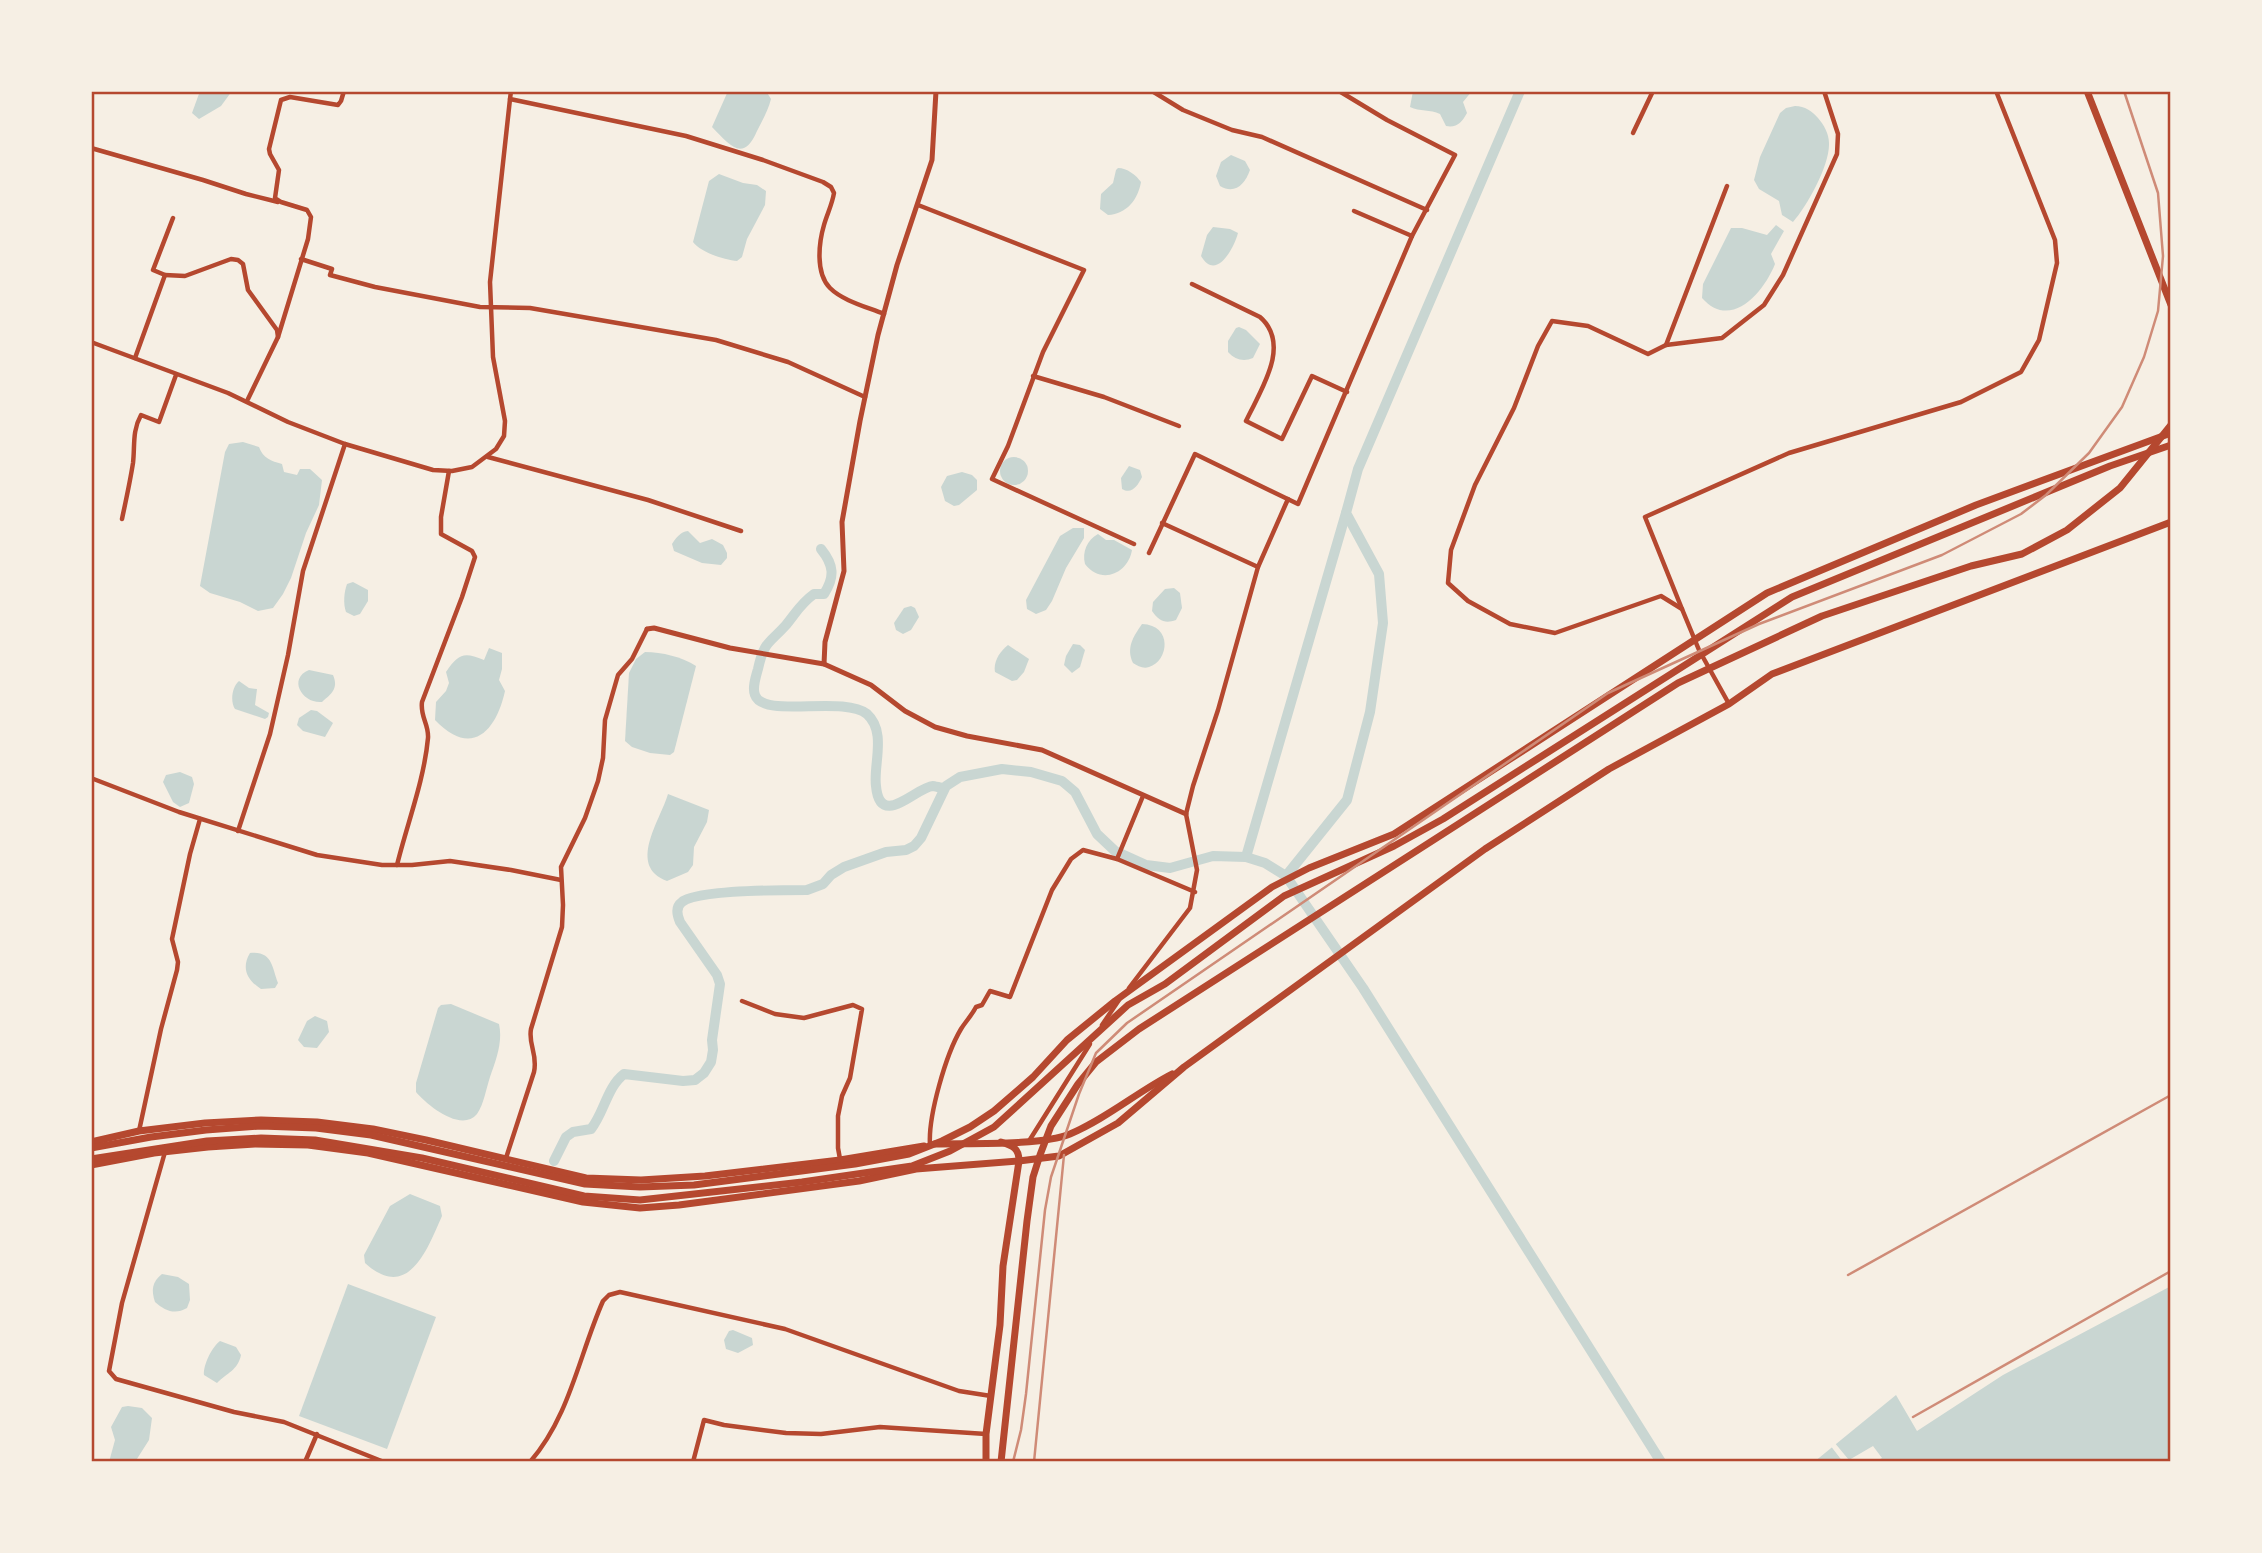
<svg xmlns="http://www.w3.org/2000/svg" width="2262" height="1553" font-family="'Libre Baskerville',serif">
<style>
.water{fill:#c9d6d2}
.pier{fill:#f6efe4}
.lines{fill:none;stroke-linecap:round;stroke-linejoin:round}
.canal{stroke:#c9d6d2;stroke-width:10}
.minor{stroke:#b5482f;stroke-width:4.5}
.tertiary{stroke:#b5482f;stroke-width:5}
.primary{stroke:#b5482f;stroke-width:7}
.trunk{stroke:#b5482f;stroke-width:7}
.rail{stroke:#cf8b77;stroke-width:2.5}
.neatline{fill:none;stroke:#b5482f;stroke-width:2.5}
</style>
<rect width="100%" height="100%" fill="#f6efe4"/>
<!-- water -->
<g class="water">
<polygon points="200,91 232,91 221,106 199,119 192,113"/>
<path d="M728,91h38l5,8c-3,12 -9,22 -14,32 -14,33 -28,13 -45,-4z"/>
<path d="M1413,91h59l-9,11 4,11c-5,9 -10,15 -21,13l-6,-12c-10,-5 -20,-2 -30,-7z"/>
<path d="M1795,106c10,0 17,5 23,12 6,7 11,16 11,25 1,22 -22,63 -36,79l-11,-7 -3,-14 -20,-12 -5,-9 6,-23 20,-44 6,-5z"/>
<path d="M1231,155l14,6 5,9c-5,14 -15,25 -30,16l-4,-10 5,-14z"/>
<path d="M1118,168c9,0 18,7 23,14 -3,17 -14,32 -33,33l-8,-6 1,-15 12,-11 3,-13z"/>
<path d="M719,174l24,9 14,2 9,6 -1,14 -18,34 -5,18 -5,4c-12,-1 -37,-9 -44,-19l16,-61z"/>
<path d="M1776,225l8,6 -13,23 4,10c-11,28 -44,67 -73,34l1,-14 28,-56h11l25,7z"/>
<path d="M1213,227l17,2 8,4c-4,15 -22,49 -37,23l6,-21z"/>
<path d="M1239,327l7,3 14,14 -7,14c-9,4 -18,2 -25,-6v-11l8,-13z"/>
<path d="M243,442l16,5c4,11 12,14 23,17l2,8 13,3 3,-6h10l12,11 -3,25 -13,28 -15,45 -8,16 -10,14 -15,3 -18,-9 -30,-9 -10,-7 25,-134 4,-8z"/>
<circle cx="1014" cy="471" r="14"/>
<path d="M1129,466l11,4 2,7c-4,8 -10,18 -20,12l-1,-11z"/>
<polygon points="962,472 972,475 977,480 977,490 959,505 954,506 945,501 941,487 947,476"/>
<polygon points="1073,528 1084,528 1084,538 1066,568 1052,601 1046,610 1036,614 1027,609 1026,600 1060,536"/>
<path d="M688,531l12,12 12,-4 11,6 4,8v5l-6,7 -19,-2 -28,-12 -2,-7c4,-6 8,-12 16,-13z"/>
<path d="M1098,534l8,6h8l18,10c-4,24 -31,35 -47,14 -3,-12 2,-24 13,-30z"/>
<path d="M353,582l15,8v11l-8,13 -6,2 -8,-4c-3,-8 -2,-20 1,-28z"/>
<path d="M1174,588l6,5 2,15 -6,12c-11,4 -17,1 -24,-9l1,-9 12,-13z"/>
<polygon points="911,606 915,608 919,617 911,630 903,634 896,630 894,623 904,608"/>
<path d="M1142,624c31,1 27,37 7,43 -6,2 -11,-1 -16,-4 -7,-15 0,-26 9,-39z"/>
<polygon points="1073,644 1080,645 1085,650 1080,667 1072,673 1064,665 1066,656"/>
<path d="M1008,645l21,14 -5,13 -7,8 -5,1 -17,-9c-2,-10 5,-21 13,-27z"/>
<path d="M489,648l13,5v16l-3,11 6,11c-9,41 -34,67 -70,29l1,-18 10,-11 3,-8 -3,-11c13,-19 18,-20 38,-12z"/>
<path d="M645,652c17,0 37,5 51,14l-22,86 -4,3 -20,-2 -18,-6 -7,-6 4,-68 7,-14z"/>
<path d="M309,670l24,5c6,14 -2,19 -11,27 -19,2 -35,-23 -13,-32z"/>
<path d="M239,681l10,7 8,1 -2,16 14,8 -1,4 -3,2 -30,-10c-5,-8 -3,-22 4,-28z"/>
<polygon points="311,710 317,711 333,723 325,737 303,731 297,725 299,718"/>
<polygon points="180,772 192,777 194,784 189,803 180,807 173,802 163,782 166,775"/>
<path d="M668,794l41,16 -2,12 -13,25 -1,18 -5,7 -21,9c-40,-15 -7,-60 1,-87z"/>
<path d="M250,953c23,-2 22,15 28,30l-3,5 -14,1c-14,-9 -20,-21 -11,-36z"/>
<path d="M451,1004l48,20c4,18 -3,36 -9,53 -4,12 -6,27 -13,37 -16,19 -50,-9 -61,-22v-9l22,-75 3,-3z"/>
<polygon points="315,1016 327,1021 329,1032 317,1048 304,1047 298,1040 307,1021"/>
<path d="M410,1194l30,12 2,10c-15,34 -34,86 -77,47l-1,-8 26,-49z"/>
<path d="M162,1274l16,3 11,7 1,16 -3,8c-12,7 -22,3 -32,-6 -4,-12 -3,-20 7,-28z"/>
<polygon points="348,1284 436,1317 387,1449 299,1416"/>
<polygon points="2171,1286 2171,1462 1814,1462 1896,1395 1917,1431 2003,1375"/>
<polygon points="733,1330 752,1338 753,1345 738,1353 726,1349 724,1340 729,1331"/>
<path d="M220,1341l16,6 5,8c-3,15 -14,18 -24,28l-13,-8c-1,-10 8,-28 16,-34z"/>
<polygon points="128,1406 142,1408 152,1418 149,1440 135,1462 109,1462 115,1440 111,1427 122,1407"/>
</g>
<!-- pier -->
<polygon class="pier" points="1834,1442 1849,1460 1873,1446 1882,1458 1875,1462 1843,1462 1830,1445"/>
<g class="lines">
<!-- canal -->
<g class="canal">
<path d="M821,549c13,16 14,28 3,45h-10c-14,10 -18,19 -28,31 -17,19 -22,16 -28,44 -2,7 -6,19 -3,26 8,24 88,0 112,19 20,18 6,51 9,72 4,44 40,1 57,0 1,0 9,2 10,2"/>
<polyline points="1246,857 1346,513"/>
<polyline points="1286,876 1347,800 1370,712 1383,623 1379,574 1346,513 1358,469 1520,91"/>
<path d="M554,1161l12,-24 7,-5 18,-3c13,-16 16,-42 33,-55l59,7 12,-1 9,-7 7,-11 2,-12 -1,-10 8,-56 -3,-9 -37,-53c-3,-7 -5,-15 2,-20 14,-12 103,-12 125,-12l16,-6 8,-9 13,-8 42,-15 20,-2 8,-4 7,-8 25,-52 14,-9 42,-8 29,3 31,9 13,11 22,42 18,17 31,14 24,3 43,-12 33,1 19,6 21,13 77,112 298,474"/>
</g>
<!-- minor -->
<g class="minor">
<path d="M511,91l-1,8 176,37 77,24 60,22 8,5 3,6c-2,12 -7,21 -10,32 -5,17 -9,48 6,63 13,13 37,19 54,26"/>
<polyline points="1152,91 1183,110 1232,130 1262,137 1427,210"/>
<polyline points="1633,133 1653,91"/>
<polyline points="91,148 203,180 246,194 278,202"/>
<polyline points="1727,186 1666,345 1648,354 1588,326 1552,321 1538,346 1514,408 1475,485 1451,550 1448,583 1468,601 1510,624 1555,633 1661,596 1682,609 1699,650 1729,704"/>
<polyline points="918,205 1084,270 1043,352 1008,446 992,479 1134,544"/>
<polyline points="1354,211 1412,236"/>
<polyline points="301,259 332,269 330,275 375,287 480,307 530,308 716,340 788,362 865,397"/>
<polyline points="165,275 185,276 231,259 238,260 243,264 248,290 277,330 278,337 248,399"/>
<path d="M1192,284l68,33c32,28 0,74 -14,104l36,18 30,-63 35,16"/>
<polyline points="278,337 308,239 311,217 307,210 281,202 275,198 279,170 270,154 269,149 281,100 290,97 338,105 341,101 344,91"/>
<polyline points="91,342 228,393 288,422 345,444 433,470 452,471 472,467 496,449 504,436 505,421 493,357 490,282 510,99"/>
<polyline points="1666,345 1722,338 1764,305 1783,275 1837,154 1838,134 1824,91"/>
<polyline points="135,358 165,275 153,270 173,218"/>
<polyline points="1033,376 1104,397 1179,426"/>
<polyline points="488,457 648,500 741,531"/>
<path d="M122,519c4,-19 8,-37 11,-56 2,-17 -1,-32 8,-48l18,7 17,-47"/>
<polyline points="1162,523 1258,567"/>
<polyline points="1149,553 1195,454 1298,504 1412,236 1455,155 1387,120 1339,91"/>
<polyline points="1682,609 1645,517 1789,453 1961,402 2021,372 2039,340 2057,263 2055,240 1996,91"/>
<polyline points="91,778 179,812 317,855 382,865 412,865 450,861 511,870 561,880"/>
<polyline points="238,831 270,734 288,655 303,571 345,444"/>
<polyline points="1117,859 1143,796"/>
<path d="M397,865c10,-41 27,-84 31,-127 1,-14 -8,-21 -6,-36l40,-105 13,-40 -3,-6 -31,-17v-17l8,-46"/>
<polyline points="1129,988 1190,908 1197,870 1186,814 1193,786 1218,710 1258,567 1288,499"/>
<polyline points="742,1001 775,1014 804,1018 853,1005 862,1009 850,1078 842,1096 838,1116 838,1148 840,1159"/>
<polyline points="1102,1025 1119,1000"/>
<polyline points="139,1131 161,1029 177,970 178,962 172,939 190,854 200,819"/>
<polyline points="1029,1141 1090,1044"/>
<path d="M930,1145c-2,-29 16,-91 31,-116 5,-8 11,-14 15,-22l6,-2 8,-14 20,6 42,-107 19,-31 12,-9 34,9 78,33"/>
<polyline points="165,1152 122,1303 109,1371 116,1379 234,1412 284,1422 384,1462"/>
<path d="M506,1158l28,-86c4,-18 -6,-27 -3,-43l31,-102 1,-22 -2,-38 24,-49 13,-37 5,-23 2,-38 13,-45 14,-16 15,-30"/>
<polyline points="305,1462 317,1434"/>
<path d="M530,1462c40,-46 49,-107 73,-161l6,-6 11,-3 165,37 174,62 32,5"/>
<polyline points="693,1462 704,1420 724,1425 786,1433 821,1434 880,1427 986,1434"/>
</g>
<!-- tertiary -->
<g class="tertiary">
<polyline points="647,629 654,628 730,648 824,664 871,685 905,711 935,727 967,736 1042,750 1186,814"/>
<polyline points="824,664 825,642 844,571 842,522 860,421 878,335 897,265 932,160 936,91"/>
</g>
<!-- primary -->
<g class="primary">
<polyline points="91,1142 139,1131 205,1123 261,1120 317,1122 373,1129 426,1140 586,1178 641,1180 705,1176 840,1160 924,1146"/>
<path d="M935,1144c34,-1 106,2 135,-10 36,-15 67,-42 102,-60"/>
<polyline points="91,1165 154,1153 208,1147 255,1144 308,1145 368,1153 583,1202 640,1208 679,1205 859,1181 916,1169 1019,1161 1059,1156 1118,1123 1184,1067 1485,849 1609,769 1729,704 1772,674 2171,522"/>
</g>
<!-- trunk -->
<g class="trunk">
<polyline points="2087,91 2171,305"/>
<polyline points="91,1148 151,1137 206,1130 261,1126 316,1128 371,1135 585,1184 640,1187 694,1185 855,1164 909,1154 942,1141 970,1127 994,1111 1033,1077 1067,1040 1115,1001 1272,887 1309,868 1394,834 1767,593 1976,505 2171,433"/>
<polyline points="91,1159 207,1141 261,1138 315,1140 422,1158 584,1196 640,1200 802,1182 912,1166 950,1151 994,1127 1128,1005 1165,984 1284,896 1394,846 1443,819 1792,597 2110,466 2171,445"/>
<path d="M986,1462v-28l14,-109 3,-59 16,-105c0,-13 -6,-15 -18,-19"/>
<polyline points="1001,1462 1027,1221 1033,1177 1040,1155 1051,1126 1078,1084 1096,1062 1139,1029 1678,683 1822,616 1971,566 2022,554 2067,530 2120,488 2171,425"/>
</g>
<!-- rail -->
<g class="rail">
<polyline points="1848,1275 2171,1095"/>
<polyline points="1913,1417 2171,1271"/>
<polyline points="1013,1462 1021,1430 1026,1394 1045,1210 1051,1177 1079,1094 1096,1053 1127,1023 1608,693 1759,624 1942,555 2021,514 2046,495 2089,453 2122,407 2144,357 2158,311 2163,256 2158,193 2124,91"/>
<polyline points="1034,1462 1064,1155"/>
</g>
</g>
<!-- border -->
<rect width="2262" height="1553" fill="none" stroke="#f6efe4" stroke-width="186"/>
<rect x="93" y="93" width="2076" height="1367" class="neatline"/>
</svg>
